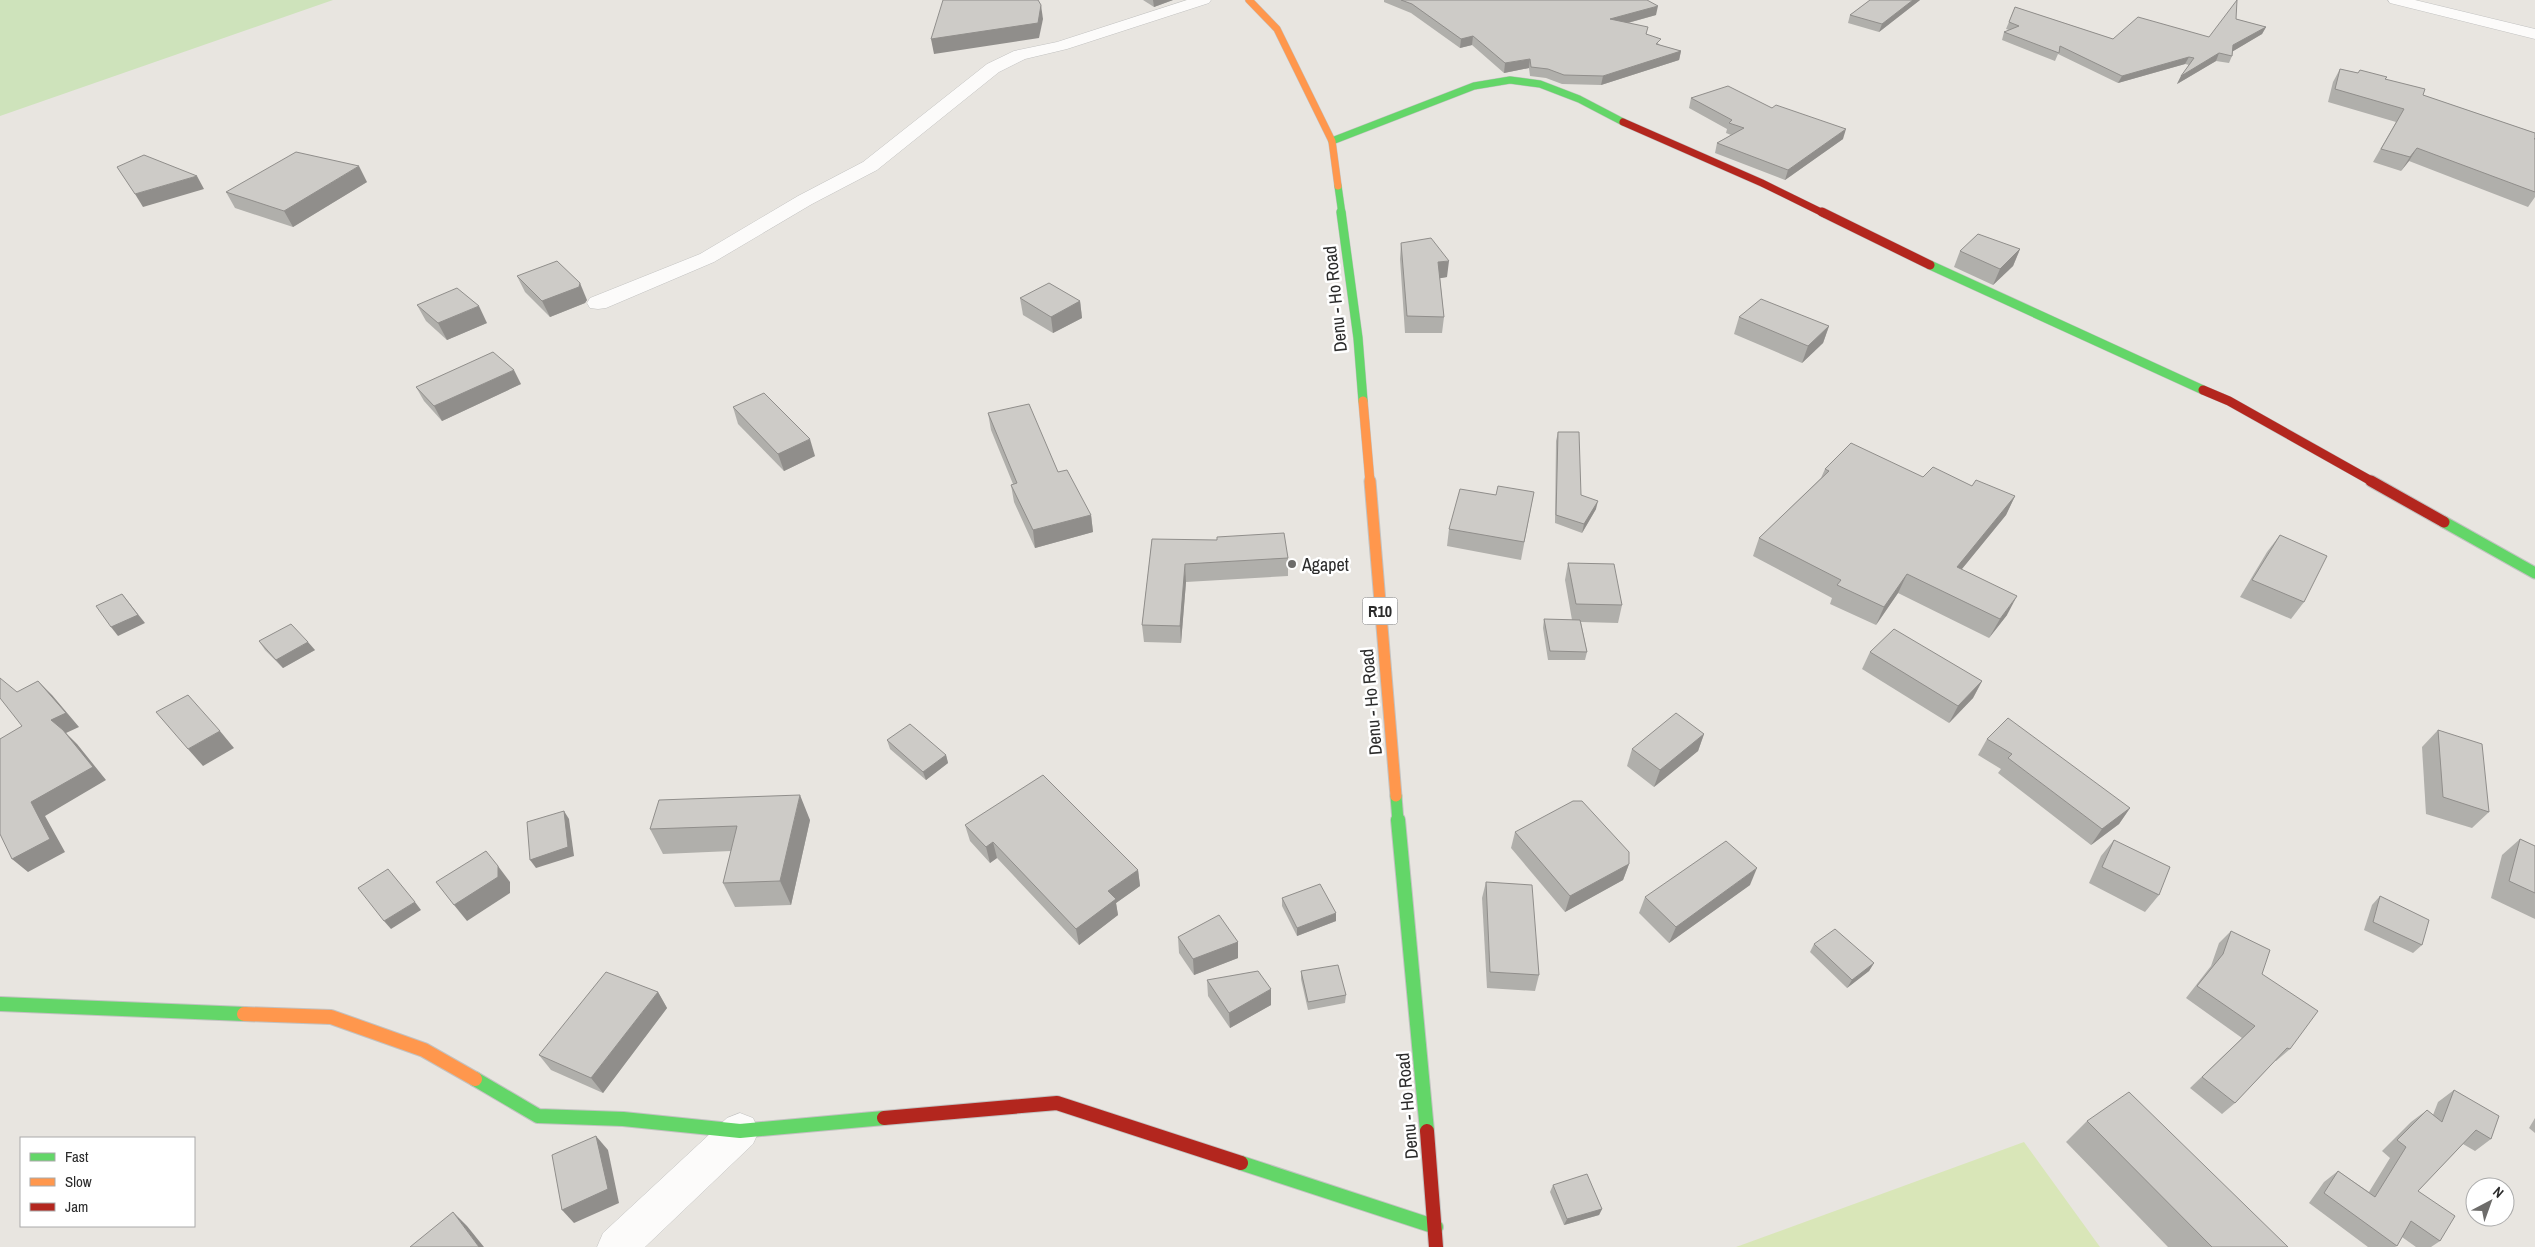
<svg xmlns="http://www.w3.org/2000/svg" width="2535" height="1247" font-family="'Archivo Narrow',sans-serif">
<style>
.green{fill:#cee3bb}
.pitch{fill:#d9e6b8}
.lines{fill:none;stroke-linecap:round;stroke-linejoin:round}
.street-casing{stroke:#c2c2c1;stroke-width:1}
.fast-far3-casing{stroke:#c2c2c1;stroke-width:8}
.fast-far2-casing{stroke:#c2c2c1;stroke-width:10}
.fast-far1-casing{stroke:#c2c2c1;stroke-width:13}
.fast-casing{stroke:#c2c2c1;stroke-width:16}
.slow-far3-casing{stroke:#c2c2c1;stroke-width:8}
.slow-far2-casing{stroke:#c2c2c1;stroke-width:10}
.slow-far1-casing{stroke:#c2c2c1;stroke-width:13}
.slow-casing{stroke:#c2c2c1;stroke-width:16}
.jam-far3-casing{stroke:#c2c2c1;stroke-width:8}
.jam-far2-casing{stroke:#c2c2c1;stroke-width:10}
.jam-far1-casing{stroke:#c2c2c1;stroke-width:13}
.jam-casing{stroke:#c2c2c1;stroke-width:16}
.street{fill:#fcfbfa;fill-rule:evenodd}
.fast-far3{stroke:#63d668;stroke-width:7}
.fast-far2{stroke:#63d668;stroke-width:9}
.fast-far1{stroke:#63d668;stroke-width:11}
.fast{stroke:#63d668;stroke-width:14}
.slow-far3{stroke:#ff974d;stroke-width:7}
.slow-far2{stroke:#ff974d;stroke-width:9}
.slow-far1{stroke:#ff974d;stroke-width:11}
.slow{stroke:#ff974d;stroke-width:14}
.jam-far3{stroke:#b3261e;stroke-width:7}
.jam-far2{stroke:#b3261e;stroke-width:9}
.jam-far1{stroke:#b3261e;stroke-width:11}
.jam{stroke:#b3261e;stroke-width:14}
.wall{fill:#b0afab}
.shaded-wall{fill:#908e8b}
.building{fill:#cdcbc7;stroke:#908e8b}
.poi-dot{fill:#6d6c6a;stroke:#fff;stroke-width:2}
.labels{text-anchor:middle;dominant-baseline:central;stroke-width:5;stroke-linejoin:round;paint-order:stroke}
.shield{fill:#fff;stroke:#6b6b6b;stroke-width:1}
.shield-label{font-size:16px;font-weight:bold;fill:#2b2b2b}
.street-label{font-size:18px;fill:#2b2b2b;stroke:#fff}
.poi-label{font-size:18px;fill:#2b2b2b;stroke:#fff;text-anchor:start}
</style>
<rect width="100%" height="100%" fill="#e8e5e0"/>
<!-- green -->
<polygon class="green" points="0,0 333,0 0,116"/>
<!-- pitch -->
<polygon class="pitch" points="2024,1142 2100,1247 1736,1247"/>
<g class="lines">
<defs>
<g id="street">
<polygon points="1187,0 1211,0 1209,3 1067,49 1025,59 999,72 877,170 812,204 714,262 606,308 598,309 590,308 587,303 590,298 700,254 798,196 863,162 987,64 1014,51 1057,42"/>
<polygon points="2388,0 2415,0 2535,29 2535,39 2390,3"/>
<polygon points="740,1113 753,1118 759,1131 753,1144 645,1247 597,1247 603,1233 727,1118"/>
</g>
<g id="fast-far3">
<polyline points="1332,141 1474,86 1510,80 1540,84 1579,99 1623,122"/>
<polyline points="1338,186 1342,214"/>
</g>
<g id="fast-far2">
<polyline points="1341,212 1358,338 1363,401"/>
<polyline points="1930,265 2203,390"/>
</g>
<g id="fast-far1">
<polyline points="2444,522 2535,573"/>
<polyline points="1396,796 1398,821"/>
</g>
<g id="fast">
<polyline points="1398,820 1427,1131"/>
<polyline points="0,1004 244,1014"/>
<polyline points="475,1079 538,1116 623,1119 740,1131 884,1118"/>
<polyline points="1241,1163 1436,1227"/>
</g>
<polyline id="slow-far3" points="1249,0 1277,29 1332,141 1338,186"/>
<polyline id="slow-far2" points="1363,401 1370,482"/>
<polyline id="slow-far1" points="1370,481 1396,796"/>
<polyline id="slow" points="244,1014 331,1017 424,1050 475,1079"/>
<polyline id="jam-far3" points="1623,122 1762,183 1825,214"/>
<g id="jam-far2">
<polyline points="1822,212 1930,265"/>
<polyline points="2203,390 2229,401 2373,482"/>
</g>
<polyline id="jam-far1" points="2371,481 2444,522"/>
<g id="jam">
<polyline points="884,1118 1057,1103 1241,1163"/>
<polyline points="1427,1131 1436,1247"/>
</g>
</defs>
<!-- street casing -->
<use href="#street" class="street-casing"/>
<!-- fast-far3 casing -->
<use href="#fast-far3" class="fast-far3-casing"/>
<!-- fast-far2 casing -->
<use href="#fast-far2" class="fast-far2-casing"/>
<!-- fast-far1 casing -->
<use href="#fast-far1" class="fast-far1-casing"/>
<!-- fast casing -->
<use href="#fast" class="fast-casing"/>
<!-- slow-far3 casing -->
<use href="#slow-far3" class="slow-far3-casing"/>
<!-- slow-far2 casing -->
<use href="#slow-far2" class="slow-far2-casing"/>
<!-- slow-far1 casing -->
<use href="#slow-far1" class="slow-far1-casing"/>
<!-- slow casing -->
<use href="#slow" class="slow-casing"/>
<!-- jam-far3 casing -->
<use href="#jam-far3" class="jam-far3-casing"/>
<!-- jam-far2 casing -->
<use href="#jam-far2" class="jam-far2-casing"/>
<!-- jam-far1 casing -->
<use href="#jam-far1" class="jam-far1-casing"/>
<!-- jam casing -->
<use href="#jam" class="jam-casing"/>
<!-- street -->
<use href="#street" class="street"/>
<!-- fast-far3 -->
<use href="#fast-far3" class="fast-far3"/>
<!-- fast-far2 -->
<use href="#fast-far2" class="fast-far2"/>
<!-- fast-far1 -->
<use href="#fast-far1" class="fast-far1"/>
<!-- fast -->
<use href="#fast" class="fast"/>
<!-- slow-far3 -->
<use href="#slow-far3" class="slow-far3"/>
<!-- slow-far2 -->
<use href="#slow-far2" class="slow-far2"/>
<!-- slow-far1 -->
<use href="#slow-far1" class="slow-far1"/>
<!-- slow -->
<use href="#slow" class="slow"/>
<!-- jam-far3 -->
<use href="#jam-far3" class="jam-far3"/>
<!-- jam-far2 -->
<use href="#jam-far2" class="jam-far2"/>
<!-- jam-far1 -->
<use href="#jam-far1" class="jam-far1"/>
<!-- jam -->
<use href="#jam" class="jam"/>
</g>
<!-- wall -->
<g class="wall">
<polygon points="1143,0 1173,0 1154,7"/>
<polygon points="1384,0 1647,0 1656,15 1628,23 1647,34 1660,45 1681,51 1679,60 1601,85 1562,84 1546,78 1530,76 1529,68 1504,73 1472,45 1460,48 1411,13 1384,2"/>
<polygon points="1870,0 1920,0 1879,32 1848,23 1850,15"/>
<polygon points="2015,7 2113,39 2209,37 2236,19 2266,27 2262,34 2233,51 2232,56 2229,63 2216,61 2177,84 2181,76 2189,65 2185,64 2118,83 2058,54 2055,61 2002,40 2004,32 2009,30 2006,29"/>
<polygon points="2340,69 2385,79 2423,95 2535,133 2535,197 2528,207 2409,161 2401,171 2373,162 2396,122 2328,102 2333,82"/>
<polygon points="1691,98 1772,108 1843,139 1785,180 1715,153 1717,143 1731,135 1726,133 1727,129 1689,108"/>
<polygon points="367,182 293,227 235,208 226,192"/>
<polygon points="1401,243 1447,277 1440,278 1444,317 1442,333 1405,333 1400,259"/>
<polygon points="2020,249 2013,266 1993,285 1954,267 1960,251"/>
<polygon points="517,276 587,300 585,303 550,317 525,292"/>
<polygon points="1020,298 1080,301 1082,318 1053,333 1023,315"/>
<polygon points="417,305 487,323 447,340 426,321"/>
<polygon points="1739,317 1829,326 1823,343 1802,363 1734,334"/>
<polygon points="521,384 442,421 424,401 416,387"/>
<polygon points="733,407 815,456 784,471 738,424"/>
<polygon points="988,413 1091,515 1093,532 1035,548 1014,502 1011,485 1013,484 991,430"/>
<polygon points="1558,432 1581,495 1596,509 1582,533 1555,523 1556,441"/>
<polygon points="1825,469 1923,477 1972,486 2015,496 2006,515 1961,570 2007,615 1989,638 1898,593 1876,625 1830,604 1832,598 1753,556 1759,538 1821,478"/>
<polygon points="1534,492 1521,560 1447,546 1449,529 1496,495"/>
<polygon points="2280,535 2304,602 2291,619 2240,597 2267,552"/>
<polygon points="1152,539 1288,558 1288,576 1186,582 1181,643 1144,642 1142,625"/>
<polygon points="1568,563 1622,605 1618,623 1581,622 1587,652 1585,660 1548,660 1543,628 1544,619 1572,620 1565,580"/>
<polygon points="259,641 315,650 283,668 265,650"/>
<polygon points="1870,652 1982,681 1973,698 1949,723 1862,669"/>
<polygon points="2438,730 2489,812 2472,828 2426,814 2422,747"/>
<polygon points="1704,734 1698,751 1654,787 1627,766 1632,749"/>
<polygon points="1987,739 2130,808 2119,824 2091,845 1998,773 2001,769 1978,755"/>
<polygon points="887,740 946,755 948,763 926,780 890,749"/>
<polygon points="810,820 791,905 735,907 723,883 731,851 663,854 650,829"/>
<polygon points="965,825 1138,870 1140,886 1116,903 1118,915 1079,945 997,858 990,863 970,841"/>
<polygon points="1515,832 1629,864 1623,880 1565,912 1511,848"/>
<polygon points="2520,839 2535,846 2535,919 2491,898 2502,855"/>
<polygon points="2114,840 2159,895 2145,912 2089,883 2101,856"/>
<polygon points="1486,882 1539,975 1535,991 1487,988 1482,898"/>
<polygon points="1750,885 1669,943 1639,913 1645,897"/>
<polygon points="2380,896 2422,945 2413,953 2364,930 2372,905"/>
<polygon points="1282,898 1336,921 1297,936 1282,906"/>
<polygon points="2231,931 2262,974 2290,1049 2276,1061 2275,1061 2235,1103 2222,1114 2190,1088 2242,1038 2186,998 2211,966 2219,943"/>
<polygon points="1178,937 1238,942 1238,958 1194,975 1179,953"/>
<polygon points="1814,944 1874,963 1869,971 1847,988 1810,952"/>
<polygon points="1301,971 1346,995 1345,1003 1308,1010 1301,979"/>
<polygon points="1207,980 1271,1005 1230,1028 1208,996"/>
<polygon points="658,992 667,1008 603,1093 551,1070 539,1055"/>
<polygon points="2454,1090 2491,1139 2475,1151 2463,1144 2418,1191 2440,1241 2431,1247 2416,1247 2402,1237 2397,1246 2395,1247 2368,1247 2309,1203 2324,1182 2338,1171 2369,1192 2390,1158 2382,1151 2411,1122 2427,1110 2433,1115 2438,1102"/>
<polygon points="2535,1118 2535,1133 2529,1128"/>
<polygon points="2087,1121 2288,1247 2168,1247 2066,1142"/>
<polygon points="1553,1185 1602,1209 1599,1215 1564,1225 1550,1192"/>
</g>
<!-- shaded-wall -->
<g class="shaded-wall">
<polygon points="1153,0 1173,0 1154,7"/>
<polygon points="1913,0 1920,0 1879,32 1882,24"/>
<polygon points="1041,5 1043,19 1039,38 934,54 931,39"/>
<polygon points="1658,6 1656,15 1609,28 1610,19"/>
<polygon points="2266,27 2262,34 2230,53 2233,45"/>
<polygon points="1473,36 1472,45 1460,48 1461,39"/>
<polygon points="1681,51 1679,60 1601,85 1603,76"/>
<polygon points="2219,53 2216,61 2177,84 2181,76"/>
<polygon points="2189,57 2185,64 2118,83 2122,76"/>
<polygon points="1530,59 1529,68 1504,73 1505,63"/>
<polygon points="1846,129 1843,139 1785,180 1788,170"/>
<polygon points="2417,148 2409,161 2401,171 2410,157"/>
<polygon points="359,166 367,182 293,227 284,211"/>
<polygon points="197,176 204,189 143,207 135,194"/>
<polygon points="2020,249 2013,266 1993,285 2000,269"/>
<polygon points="1449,261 1447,277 1436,279 1438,262"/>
<polygon points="580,283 587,300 585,303 550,317 542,301"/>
<polygon points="1080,301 1082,318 1053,333 1051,317"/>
<polygon points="479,306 487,323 447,340 438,323"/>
<polygon points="1829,326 1823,343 1802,363 1808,346"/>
<polygon points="514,370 521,384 442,421 434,406"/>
<polygon points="810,439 815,456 784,471 778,454"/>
<polygon points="2015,496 2006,515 1948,586 1957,567"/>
<polygon points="1598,501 1596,509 1582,533 1584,524"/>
<polygon points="1091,515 1093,532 1035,548 1033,530"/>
<polygon points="1185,564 1186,582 1181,643 1180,626"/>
<polygon points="1907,574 1898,593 1876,625 1884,607"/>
<polygon points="122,594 145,623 118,636 111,627"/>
<polygon points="2017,596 2007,615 1989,638 2000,619"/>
<polygon points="308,642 315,650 283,668 276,660"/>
<polygon points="38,681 52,695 79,727 66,733 77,744 106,780 45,816 65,852 28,872 12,859 51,720"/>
<polygon points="1982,681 1973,698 1949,723 1958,706"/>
<polygon points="220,731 234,748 203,766 188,749"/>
<polygon points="1704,734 1698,751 1654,787 1660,770"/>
<polygon points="946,755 948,763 926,780 923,772"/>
<polygon points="800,795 810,820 791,905 780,881"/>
<polygon points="2130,808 2119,824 2091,845 2102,829"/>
<polygon points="564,811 569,819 574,856 536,868 530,860"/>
<polygon points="993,842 997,858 990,863 986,847"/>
<polygon points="1629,864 1623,880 1565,912 1570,896"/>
<polygon points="498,866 510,882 510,893 467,921 454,905"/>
<polygon points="1757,868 1750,885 1669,943 1676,927"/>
<polygon points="1138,870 1140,886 1116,903 1118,915 1079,945 1076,929 1108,891"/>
<polygon points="415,902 421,910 391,929 384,921"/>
<polygon points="1336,913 1336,921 1297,936 1297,928"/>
<polygon points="1238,942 1238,958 1194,975 1193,959"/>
<polygon points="1874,963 1869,971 1847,988 1852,980"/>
<polygon points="1271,989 1271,1005 1230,1028 1229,1013"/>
<polygon points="658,992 667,1008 603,1093 591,1078"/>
<polygon points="596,1136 608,1150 619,1203 574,1223 562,1210"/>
<polygon points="1602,1209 1599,1215 1564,1225 1567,1219"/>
<polygon points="453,1212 467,1226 484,1247 479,1247"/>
</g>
<!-- building -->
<g class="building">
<polygon points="943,0 1038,0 1041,5 1038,23 931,39"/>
<polygon points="1401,0 1647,0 1658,6 1610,19 1648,27 1646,34 1661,39 1656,44 1681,51 1603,76 1564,75 1548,69 1531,67 1530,59 1505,63 1473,36 1461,39 1412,4"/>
<polygon points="1870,0 1913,0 1882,24 1850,15"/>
<polygon points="2237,0 2236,19 2266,27 2233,45 2232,56 2219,53 2181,76 2194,58 2189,57 2122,76 2060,46 2059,53 2004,32 2019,26 2009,22 2015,7 2113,39 2138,17 2209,37"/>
<polygon points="2340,69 2358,73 2360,70 2387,77 2385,79 2425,89 2423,95 2535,133 2535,138 2534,139 2535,139 2535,192 2417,148 2410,157 2381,149 2404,109 2335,89"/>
<polygon points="1728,86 1772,108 1776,105 1846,129 1788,170 1717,143 1744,128 1729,123 1732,120 1691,98"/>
<polygon points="296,152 359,166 284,211 226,192"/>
<polygon points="144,155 197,176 135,194 117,167"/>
<polygon points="1978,234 2020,249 2000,269 1960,251"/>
<polygon points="1431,238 1449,261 1438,262 1444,317 1407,316 1401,243"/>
<polygon points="557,261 580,283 579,287 542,301 517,276"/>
<polygon points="1049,283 1080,301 1051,317 1020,298"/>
<polygon points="457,288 479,306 438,323 417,305"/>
<polygon points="1761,299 1829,326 1808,346 1739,317"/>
<polygon points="493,352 514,370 434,406 416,387"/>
<polygon points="764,393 810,439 778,454 733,407"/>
<polygon points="1029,404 1058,472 1067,470 1091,515 1033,530 1011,485 1017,483 988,413"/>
<polygon points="1558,432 1579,432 1581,495 1598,501 1584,524 1556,515"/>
<polygon points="1851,443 1923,477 1933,467 1972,486 1976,480 2015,496 1957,567 2017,596 2000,619 1907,574 1884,607 1837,585 1841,580 1759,538 1829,471 1825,469"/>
<polygon points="1498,486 1534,492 1524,542 1449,529 1460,489 1496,495"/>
<polygon points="1284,533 1288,558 1185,564 1180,626 1142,625 1152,539 1217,540 1217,537"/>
<polygon points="2280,535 2327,556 2304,602 2252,580"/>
<polygon points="1568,563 1614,564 1622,605 1576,604"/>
<polygon points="122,594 138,615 111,627 96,606"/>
<polygon points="1544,619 1580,620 1587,652 1550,651"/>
<polygon points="291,624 308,642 276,660 259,641"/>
<polygon points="1894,629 1982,681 1958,706 1870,652"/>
<polygon points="0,678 17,692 38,681 66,713 51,720 63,730 93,767 31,802 50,839 12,859 0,834 0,739 22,726 0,698"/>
<polygon points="188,695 220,731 188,749 156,712"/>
<polygon points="1676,713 1704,734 1660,770 1632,749"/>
<polygon points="2008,718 2130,808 2102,829 2008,758 2012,754 1987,739"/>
<polygon points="910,724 946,755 923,772 887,740"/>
<polygon points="2438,730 2482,744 2489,812 2443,797"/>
<polygon points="1043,775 1138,870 1108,891 1116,899 1076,929 993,842 986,847 965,825"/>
<polygon points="800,795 780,881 723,883 737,826 650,829 659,800"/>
<polygon points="1573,801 1582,801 1629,852 1629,864 1570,896 1515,832"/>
<polygon points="564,811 568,847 530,860 527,822"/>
<polygon points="2520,839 2535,846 2535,893 2509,881"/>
<polygon points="2114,840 2170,867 2159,895 2102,867"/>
<polygon points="1726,841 1757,868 1676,927 1645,897"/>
<polygon points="486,851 498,866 498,877 454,905 436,882"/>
<polygon points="388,869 415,902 384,921 358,888"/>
<polygon points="1486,882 1532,885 1539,975 1490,972"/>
<polygon points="1320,884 1336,913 1297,928 1282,898"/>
<polygon points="2380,896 2429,920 2422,945 2373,922"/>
<polygon points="1219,915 1238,942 1193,959 1178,937"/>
<polygon points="1835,929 1874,963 1852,980 1814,944"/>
<polygon points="2231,931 2270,950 2262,974 2318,1011 2290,1049 2287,1048 2235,1103 2202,1077 2255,1026 2197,986 2223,954"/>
<polygon points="1338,965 1346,995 1308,1002 1301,971"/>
<polygon points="1258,971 1271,989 1229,1013 1207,980"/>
<polygon points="606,972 658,992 591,1078 539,1055"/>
<polygon points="2454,1090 2499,1116 2491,1139 2476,1130 2418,1191 2455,1216 2440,1241 2411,1221 2397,1246 2324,1193 2338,1171 2375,1197 2406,1147 2397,1140 2427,1110 2442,1122"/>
<polygon points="2129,1092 2288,1247 2212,1247 2087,1121"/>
<polygon points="596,1136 608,1189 562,1210 552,1155"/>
<polygon points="1587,1174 1602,1209 1567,1219 1553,1185"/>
<polygon points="453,1212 479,1247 410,1247"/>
</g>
<!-- markers -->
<circle class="poi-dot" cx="1292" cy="564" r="5"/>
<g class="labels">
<!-- shield labels -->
<rect class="shield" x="1362.5" y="597.5" width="35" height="27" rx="4"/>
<g class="shield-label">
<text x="1380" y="611">R10</text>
</g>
<!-- street labels -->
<g class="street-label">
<text transform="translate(1335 299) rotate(-96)">Denu - Ho Road</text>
<text transform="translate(1371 702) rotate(-95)">Denu - Ho Road</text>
<text transform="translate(1407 1106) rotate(-95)">Denu - Ho Road</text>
</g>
<!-- poi labels -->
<g class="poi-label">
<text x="1302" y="564">Agapet</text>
</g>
</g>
<!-- legend -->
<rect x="20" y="1137" width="175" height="90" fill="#ffffff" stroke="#aaaaaa"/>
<rect x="30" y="1153" width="25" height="8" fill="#63d668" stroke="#aaaaaa"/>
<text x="65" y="1162" font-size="15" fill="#2b2b2b">Fast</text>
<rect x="30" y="1178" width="25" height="8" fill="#ff974d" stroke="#aaaaaa"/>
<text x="65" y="1187" font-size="15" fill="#2b2b2b">Slow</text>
<rect x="30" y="1203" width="25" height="8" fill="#b3261e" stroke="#aaaaaa"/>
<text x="65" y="1212" font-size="15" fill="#2b2b2b">Jam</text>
<!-- north arrow -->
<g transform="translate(2490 1202) rotate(41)"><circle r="24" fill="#ffffff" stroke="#aaaaaa"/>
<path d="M0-4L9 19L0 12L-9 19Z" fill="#6d6c6a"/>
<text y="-8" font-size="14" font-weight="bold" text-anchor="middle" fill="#2b2b2b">N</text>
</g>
</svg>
